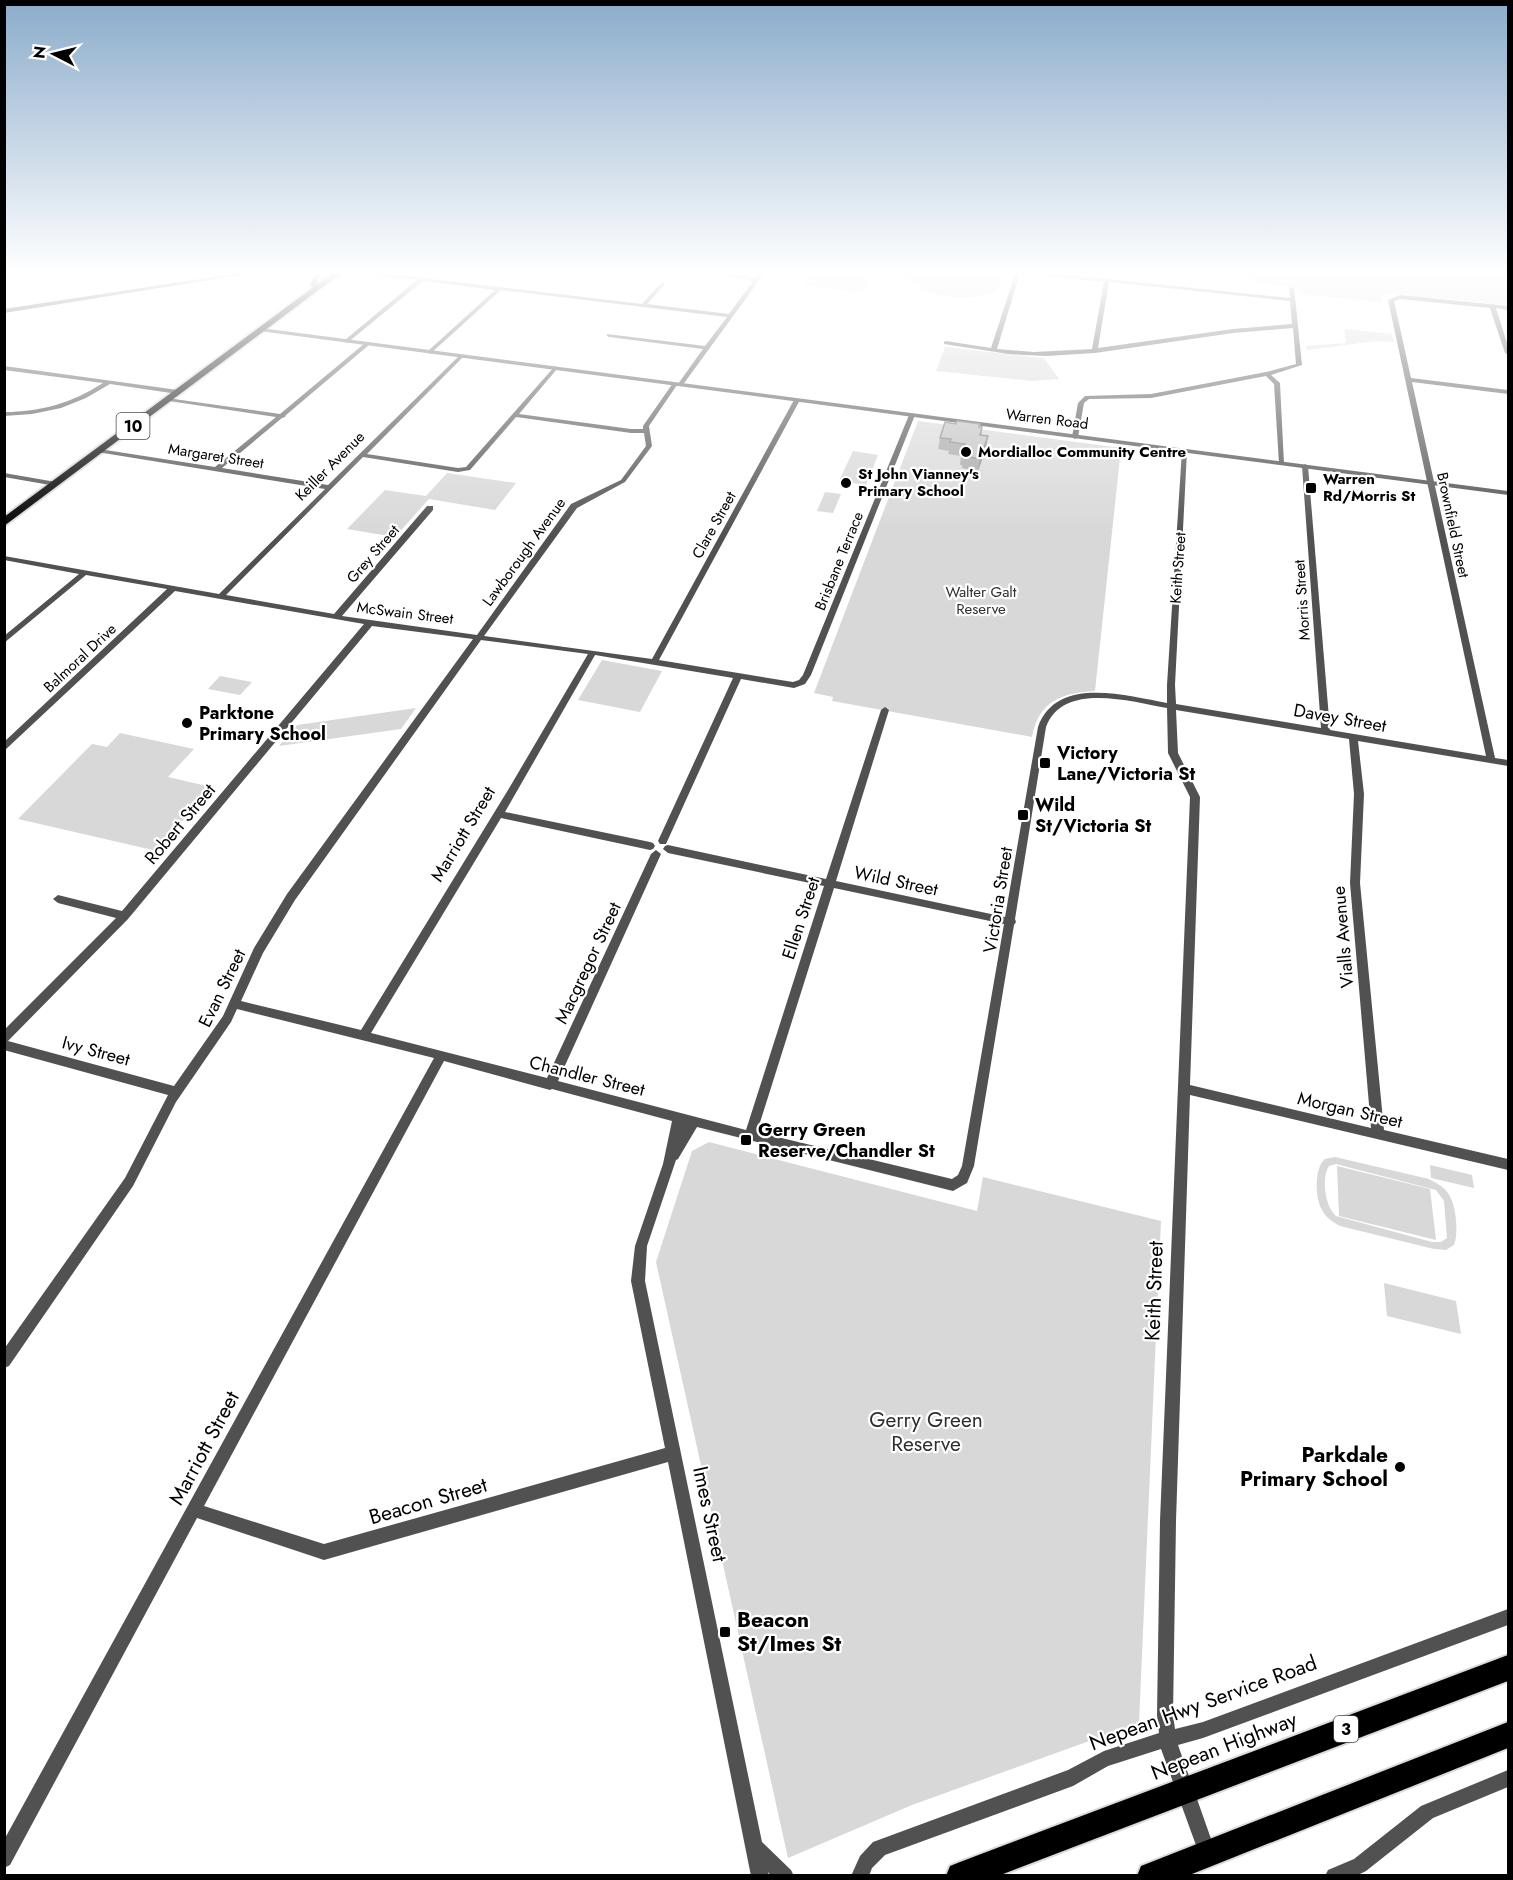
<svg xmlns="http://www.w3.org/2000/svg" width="1513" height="1880" font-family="Jost,sans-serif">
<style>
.green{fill:#d8d8d8;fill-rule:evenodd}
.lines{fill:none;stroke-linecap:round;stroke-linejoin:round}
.trunk-casing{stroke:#dbdbdb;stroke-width:4}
.minor{fill:#515151;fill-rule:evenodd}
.tertiary{fill:#515151;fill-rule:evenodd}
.secondary{fill:#1e1e1e;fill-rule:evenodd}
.trunk{fill:#000;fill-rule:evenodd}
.wall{fill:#a5a5a5}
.shaded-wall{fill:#868686}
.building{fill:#c0c0c0;stroke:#868686;stroke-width:1.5}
.poi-dot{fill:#000;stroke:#fff;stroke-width:2}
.labels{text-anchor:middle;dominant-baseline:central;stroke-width:4.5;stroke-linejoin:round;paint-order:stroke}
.far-street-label{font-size:15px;fill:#000;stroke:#fff}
.far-poi-label{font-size:15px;font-weight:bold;fill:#000;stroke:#fff;text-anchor:start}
.far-park-label{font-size:15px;fill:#2f2f2f;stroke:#fff}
.shield{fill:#fff;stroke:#4c4c4c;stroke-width:1.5}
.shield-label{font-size:16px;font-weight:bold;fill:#000}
.poi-label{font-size:18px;font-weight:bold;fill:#000;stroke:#fff;text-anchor:start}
.street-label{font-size:18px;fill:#000;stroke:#fff}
.near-street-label{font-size:21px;fill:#000;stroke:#fff}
.near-park-label{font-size:21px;fill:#2f2f2f;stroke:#fff}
.near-poi-label{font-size:21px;font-weight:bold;fill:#000;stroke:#fff;text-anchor:end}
</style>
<rect width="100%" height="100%" fill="#fff"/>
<!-- green -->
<g class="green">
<polygon points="813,271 874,271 864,289 856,292 804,285"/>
<path d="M899,271h100l4,9 -10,13c-32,9 -72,5 -94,-22z"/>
<polygon points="1175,271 1508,271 1508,305 1386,293 1382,294 1383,302 1300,294 1299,288 1253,283 1252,279"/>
<polygon points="1344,329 1392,334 1394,342 1377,341 1307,350 1306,346 1346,343"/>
<polygon points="945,347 1044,358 1059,379 1033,381 936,371"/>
<path d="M918,421l203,27 -26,243c-34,2 -56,10 -63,46l-200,-36 1,-4 -19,-4z"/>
<polygon points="853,451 878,455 866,485 839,481"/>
<polygon points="447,473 516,483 495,510 429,499 395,537 347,529 385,490 426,496"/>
<polygon points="825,492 841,494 833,513 817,511"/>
<polygon points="602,660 662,671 640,712 578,700"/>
<polygon points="220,676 252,682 240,695 208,689"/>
<polygon points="416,708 401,729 279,746 297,725"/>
<polygon points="120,733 194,749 168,777 211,787 157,851 18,819 92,744 107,747"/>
<polygon points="709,1142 977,1211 983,1177 1161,1221 1139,1723 912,1805 788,1858 656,1262 692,1151"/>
<path d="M1335,1157l94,22c7,4 14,7 19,14 8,11 11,40 6,52l-8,5 -12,-1 -94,-23c-7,-4 -14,-8 -18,-16 -7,-12 -8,-42 3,-51zM1336,1164l100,26 8,11 3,37 -6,4h-9l-96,-26c-11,-10 -15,-38 -7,-50z"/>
<polygon points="1430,1165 1472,1175 1474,1188 1431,1178"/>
<polygon points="1337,1166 1430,1189 1436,1240 1339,1216"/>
<polygon points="1384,1283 1456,1301 1461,1334 1387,1316"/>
</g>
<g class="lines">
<defs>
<g id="trunk">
<polygon points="335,271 344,271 4,526 4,517"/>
<polygon points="1508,1655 1508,1681 998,1876 946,1876 950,1866 960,1862"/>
<polygon points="1508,1722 1508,1748 1187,1876 1137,1876 1141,1866"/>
</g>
</defs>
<!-- trunk casing -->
<use href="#trunk" class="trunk-casing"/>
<!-- minor -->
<g class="minor">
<path d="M342,271h22l278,33 20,-22 3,2 -18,20 82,10 24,-33 -34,-8v-2l36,7 6,-7h5l-84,115 -5,-1 -28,41 3,20 -27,36 -48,26 -93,128 168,23 142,-259 3,-2 3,2 -141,260 134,22 6,-2 4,-5 106,-260 3,-2 3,2 -104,260 -6,9 -11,4 -53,-9 -75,165h-6l-2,-3 75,-163 -138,-23 -90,157 145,30 3,1 2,3 -2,3 -3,1 -149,-32 -130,215 176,45 104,-224 5,-4 5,4 -103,227 188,49 78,-244 -156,-33 -5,-4 2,-3 3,-1 158,34 55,-169 4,-3 4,3 -53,171 169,36 33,-190c19,-52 88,-31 129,-24v-18l15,-235 5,1 -12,234 1,19 145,24 -19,-262 3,-2 3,2 22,264 156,26 -98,-456 12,-5 108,11v4l-12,-2 12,38v9l-3,-2 -15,-45 -90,-9 -6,2 17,77 97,12v4l-96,-12 83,376 13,2v6l-150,-25 6,53 -4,89 24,247 124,29v11l-318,-75 -14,426 -3,194 2,14 28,-7 305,-113v16l-305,113 -25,7 38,108 -3,6 -6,3 -6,-3 -40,-110 -53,17 -35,20 -188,69 -13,13 -3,8h-18l9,-20 13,-14 195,-72 36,-19 55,-18 -2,-18 3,-194 30,-724 -22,-44 -1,-45c-35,-6 -104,-27 -121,19l-31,192 1,3 -2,3 -40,241 -7,17 -14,8 -256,-64 -19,32 -2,1 -29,86 -2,35 117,561 29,28 3,6h-23l-3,-4 1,4h-18l-83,-414 -344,98 -127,-42 -187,347 -6,3v-28l430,-782 -197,-49 -6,13 -55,80 -43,84 -124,180 -5,2v-19l121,-171 43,-83 -164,-45v-20l112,-112 -58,-15 -5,-4 5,-4 64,16 242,-287 -189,-33 -171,160v-9l163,-153 -81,-14 -82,68v-7l75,-62 -75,-14v-4l215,38 106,-105 -228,-37v-2l2,-1 116,18 61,-50 -107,-16 -3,-2 1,-1 113,16 85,-71h4v2l-83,70 -1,2 -3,1 -60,50 106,17 133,-131 3,2 -1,1 -96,97 91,14 8,-1 89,-101 2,1v2l-38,45 112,15h12v-3l30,-43 5,1 25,-35 -94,-12 -2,-1v-2l98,12 22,-29 -226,-27 -71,64 -2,-1v-2l67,-61 -72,-9 -76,62 -2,-1v-2l72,-60 -56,-6h-17l-9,4 -3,-2zM516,417l115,16h13l2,13 -25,34 -50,24 -94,131 -135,-19 91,-106v-4h-6l-93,108 -108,-19 137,-138 95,15 12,-2zM372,626l101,13 -186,255 -33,54 -31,68 -49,70 -166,-45 120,-122zM481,640l107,14 -77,131 -150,245 -120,-29 22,-48 32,-53zM1176,710l173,29 5,55 -4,89 21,245 -181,-43 10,-288 -22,-44zM834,888l170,36 -42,242 -4,9 -6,4 -195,-47zM444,1061l106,29 2,-1 120,32 -9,43 -28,82 -4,35 34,167 -341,96 -120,-38z"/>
<path d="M1016,271h14l260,27 -1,-10 5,-1 8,78 -31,10 9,8 4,81 -5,-1 -5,-79 -8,-8 -115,22 -62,1 -5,4 -6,34 -3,2 -3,-2 6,-34 7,-7 66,-2 115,-22 30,-8 -3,-36 -60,5 -138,20 -49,3 -37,-2 -65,-10v-2l2,-1 45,7zM1020,273l84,9 -12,67 -58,3 -37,-3zM1109,282l181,19 2,23 -59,5 -135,19z"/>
<path d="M4,366l174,24 3,2 -3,2 -68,-10 -24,14 -25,10 -29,6 -28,2v-4c37,0 68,-9 99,-29l-99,-13z"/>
<polygon points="4,473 56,482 59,484 56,486 4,477"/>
<polygon points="1508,1770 1508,1787 1433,1818 1366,1871 1356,1876 1325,1876 1328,1870 1354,1859 1421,1806"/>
</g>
<!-- tertiary -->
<polygon class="tertiary" points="261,328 1508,491 1508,495 259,331 258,330"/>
<!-- secondary -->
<g class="secondary">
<polygon points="252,271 265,271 4,313 4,309"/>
<polygon points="315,271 321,271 316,286 313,288 310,286"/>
<polygon points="335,271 343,271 340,273"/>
</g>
<!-- trunk -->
<use href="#trunk" class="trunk"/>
</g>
<!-- wall -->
<polygon class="wall" points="956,424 980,427 986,448 978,471 962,468 962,465 960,465 961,456 948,454 949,451 938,449 940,438"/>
<!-- shaded-wall -->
<polygon class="shaded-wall" points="988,436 986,448 978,471 980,459"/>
<!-- building -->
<polygon class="building" points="957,421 980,424 979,427 982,427 980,435 988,436 980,459 964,456 965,453 962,453 965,444 950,442 951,439 940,438 945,422 956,424"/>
<!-- sky -->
<linearGradient id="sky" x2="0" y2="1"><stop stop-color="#8baccb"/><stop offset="0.51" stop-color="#fff"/><stop offset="1" stop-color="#fff" stop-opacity="0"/></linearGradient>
<rect width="1513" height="534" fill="url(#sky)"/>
<!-- markers -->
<g class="poi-dot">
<circle cx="966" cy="452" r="6"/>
<circle cx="846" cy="483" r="6"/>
<rect x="1305" y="482" width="12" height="12" rx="3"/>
<circle cx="187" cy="723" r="6"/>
<rect x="1039" y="757" width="12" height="12" rx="3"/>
<rect x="1017" y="809" width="12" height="12" rx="3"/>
<rect x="740" y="1134" width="12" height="12" rx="3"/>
<circle cx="1400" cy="1467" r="6"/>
<rect x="719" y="1626" width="12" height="12" rx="3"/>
</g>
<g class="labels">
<!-- far-street labels -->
<g class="far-street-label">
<text transform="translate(1047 419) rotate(7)">Warren Road</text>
<text transform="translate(216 456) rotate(9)">Margaret Street</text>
<text transform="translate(330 466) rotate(-45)">Keiller Avenue</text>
<text transform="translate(714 525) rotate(-61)">Clare Street</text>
<text transform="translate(1453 525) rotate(78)">Brownfield Street</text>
<text transform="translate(524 552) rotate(-54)">Lawborough Avenue</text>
<text transform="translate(373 554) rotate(-49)">Grey Street</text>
<text transform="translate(839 561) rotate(-68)">Brisbane Terrace</text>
<text transform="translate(1178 568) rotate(-86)">Keith Street</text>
<text transform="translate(1302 600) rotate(-94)">Morris Street</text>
<text transform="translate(405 613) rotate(7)">McSwain Street</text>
<text transform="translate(80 658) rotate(-43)">Balmoral Drive</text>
</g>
<!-- far-poi labels -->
<g class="far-poi-label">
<text x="978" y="452">Mordialloc Community Centre</text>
<text x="858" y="474">St John Vianney's<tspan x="858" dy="17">Primary School</tspan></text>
<text x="1323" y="479">Warren<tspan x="1323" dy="17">Rd/Morris St</tspan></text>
</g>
<!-- far-park labels -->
<g class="far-park-label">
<text x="981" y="592">Walter Galt<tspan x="981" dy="17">Reserve</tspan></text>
</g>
<!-- shield labels -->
<g class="shield">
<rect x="116.5" y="413" width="33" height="26" rx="4.5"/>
<rect x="1334" y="1716" width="24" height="26" rx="4.5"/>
</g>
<g class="shield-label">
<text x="133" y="426">10</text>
<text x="1346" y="1729">3</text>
</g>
<!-- poi labels -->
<g class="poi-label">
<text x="199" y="713">Parktone<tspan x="199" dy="21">Primary School</tspan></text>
<text x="1057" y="753">Victory<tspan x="1057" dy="21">Lane/Victoria St</tspan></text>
<text x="1035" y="805">Wild<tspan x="1035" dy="21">St/Victoria St</tspan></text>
<text x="758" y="1130">Gerry Green<tspan x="758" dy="21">Reserve/Chandler St</tspan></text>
</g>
<!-- street labels -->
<g class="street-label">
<text transform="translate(1340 718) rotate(10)">Davey Street</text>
<text transform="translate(180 824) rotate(-50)">Robert Street</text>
<text transform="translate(463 834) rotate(-59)">Marriott Street</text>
<text transform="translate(896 881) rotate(12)">Wild Street</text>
<text transform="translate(998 900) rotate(-81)">Victoria Street</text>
<text transform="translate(801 918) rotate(-72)">Ellen Street</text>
<text transform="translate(1343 937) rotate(-95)">Vialls Avenue</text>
<text transform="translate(588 963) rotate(-65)">Macgregor Street</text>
<text transform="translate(222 988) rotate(-64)">Evan Street</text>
<text transform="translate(96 1051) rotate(15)">Ivy Street</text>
<text transform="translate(587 1076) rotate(14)">Chandler Street</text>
<text transform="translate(1350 1110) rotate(13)">Morgan Street</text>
</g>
<!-- near-street labels -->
<g class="near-street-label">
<text transform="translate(1154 1291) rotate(-88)">Keith Street</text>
<text transform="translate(204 1448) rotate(-62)">Marriott Street</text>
<text transform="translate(428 1501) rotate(-16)">Beacon Street</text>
<text transform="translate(710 1514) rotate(78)">Imes Street</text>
<text transform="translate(1203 1703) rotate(-20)">Nepean Hwy Service Road</text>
<text transform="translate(1224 1746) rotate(-21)">Nepean Highway</text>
</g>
<!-- near-park labels -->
<g class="near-park-label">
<text x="926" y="1420">Gerry Green<tspan x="926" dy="24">Reserve</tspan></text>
</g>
<!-- near-poi labels -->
<g class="near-poi-label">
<text x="1388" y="1455">Parkdale<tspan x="1388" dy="24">Primary School</tspan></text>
<text x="737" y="1620" text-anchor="start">Beacon<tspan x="737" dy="24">St/Imes St</tspan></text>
</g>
</g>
<!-- border -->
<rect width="1513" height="1880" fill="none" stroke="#000000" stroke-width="12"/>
<!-- north arrow -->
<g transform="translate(54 54) rotate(277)" stroke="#ffffff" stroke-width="4.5" paint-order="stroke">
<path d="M0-4.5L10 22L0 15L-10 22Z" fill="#000000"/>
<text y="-9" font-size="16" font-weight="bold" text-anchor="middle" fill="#000000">N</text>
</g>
</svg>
